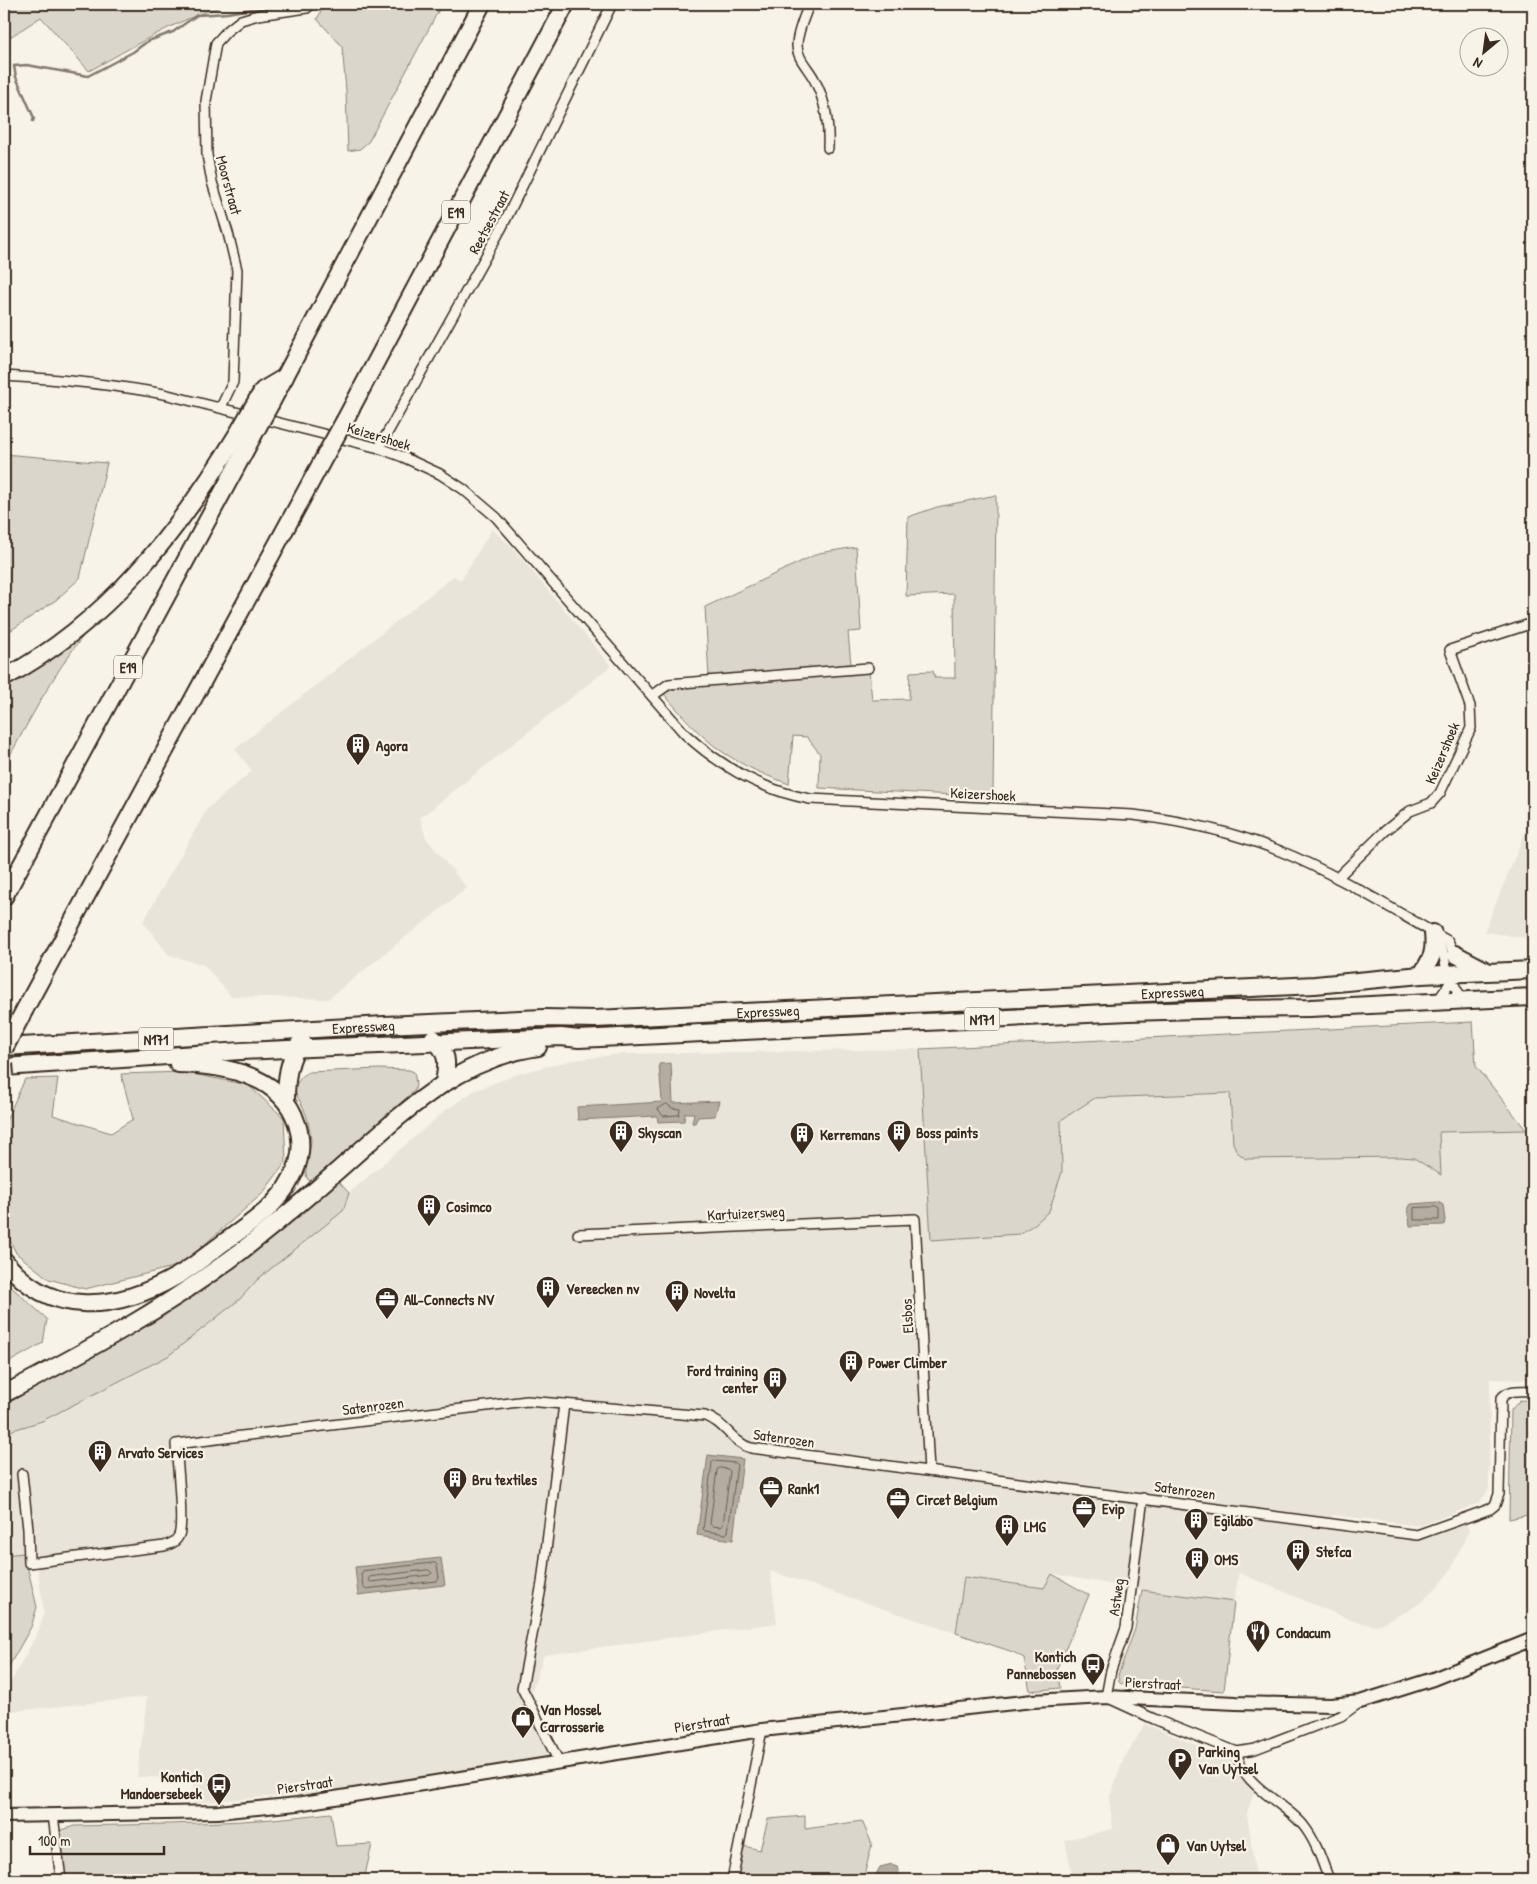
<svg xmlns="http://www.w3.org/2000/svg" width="1537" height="1884" font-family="'Patrick Hand',sans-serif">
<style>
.built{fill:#e9e4d9}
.green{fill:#dbd6cb;stroke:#8b8074}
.water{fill:#b4aca0;stroke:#84786c}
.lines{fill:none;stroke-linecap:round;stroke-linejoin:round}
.shore{stroke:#6b5e52;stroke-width:1}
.stream{stroke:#84786c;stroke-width:2.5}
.street-casing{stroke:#3b2a1e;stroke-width:12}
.secondary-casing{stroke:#3b2a1e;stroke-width:16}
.highway-casing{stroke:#3b2a1e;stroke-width:20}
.street{stroke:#f7f3e8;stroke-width:9}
.secondary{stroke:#f7f3e8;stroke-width:12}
.highway{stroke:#f7f3e8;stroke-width:16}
.highway-bridge-casing{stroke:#3b2a1e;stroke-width:20;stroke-linecap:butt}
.highway-bridge{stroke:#f7f3e8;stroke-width:16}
.labels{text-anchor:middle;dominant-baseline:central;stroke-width:4.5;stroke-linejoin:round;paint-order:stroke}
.shield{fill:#f7f3e8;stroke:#73665b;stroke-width:1}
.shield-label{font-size:14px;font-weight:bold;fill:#3b2a1e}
.street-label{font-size:15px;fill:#3b2a1e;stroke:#f7f3e8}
.poi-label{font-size:15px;font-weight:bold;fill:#3b2a1e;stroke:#f7f3e8;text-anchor:start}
</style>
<rect width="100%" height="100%" fill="#f7f3e8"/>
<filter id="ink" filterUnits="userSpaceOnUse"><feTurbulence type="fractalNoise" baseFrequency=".02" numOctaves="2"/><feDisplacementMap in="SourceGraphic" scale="10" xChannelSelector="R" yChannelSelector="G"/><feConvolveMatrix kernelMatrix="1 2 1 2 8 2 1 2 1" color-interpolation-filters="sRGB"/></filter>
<g filter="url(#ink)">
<!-- built -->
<g class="built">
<polygon points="492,529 513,548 611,666 420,818 426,838 467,888 328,999 231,996 204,965 169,955 143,922 207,809 252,771 235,749 454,576 461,580"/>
<polygon points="1533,813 1533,939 1484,932"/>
<polygon points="920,1049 931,1240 1049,1211 1062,1172 1061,1120 1095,1098 1230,1093 1233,1143 1246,1159 1401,1157 1414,1158 1440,1175 1439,1132 1526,1130 1533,1150 1533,1380 1490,1379 1489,1489 1479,1503 1420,1526 1333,1515 1331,1529 1409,1539 1427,1538 1466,1524 1469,1530 1450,1571 1437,1587 1420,1603 1408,1611 1375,1626 1353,1621 1239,1573 1234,1602 1142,1590 1053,1574 1044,1588 964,1577 956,1633 770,1571 777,1623 544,1655 530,1697 564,1759 325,1792 193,1803 193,1778 137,1777 147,1697 4,1712 4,1695 39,1630 44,1612 35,1552 4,1555 4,1436 13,1430 42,1421 168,1356 240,1299 258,1279 343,1211 349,1193 446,1110 474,1091 520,1073 574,1060 622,1054"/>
<polygon points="1145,1724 1237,1762 1239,1775 1251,1787 1255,1789 1247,1813 1256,1880 1073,1880 1065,1840 1113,1829 1109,1799 1123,1760"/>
</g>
<!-- green -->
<g class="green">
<path d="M4,4h216v3c-46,14 -89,41 -131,64l-48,-54 -37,24z"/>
<polygon points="325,4 442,4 369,141 360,149 348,151 346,90 342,46 317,19"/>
<polygon points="4,454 107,463 80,578 56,600 4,635"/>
<path d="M996,495l-3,302 -174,-9 1,-34 -13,-17 -14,-1 -4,48c-30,-11 -60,-24 -84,-46 -15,-13 -29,-30 -42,-45l25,-8 181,-14 3,29 37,-1 1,-27 23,-1 2,7h20l-1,-84 -48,2 2,-79 29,-10z"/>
<polygon points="856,547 861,631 848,632 851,665 709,677 705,607 819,553"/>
<path d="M82,633l2,2c-32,40 -55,87 -80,131v-79l41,-25z"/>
<polygon points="1473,1022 1476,1066 1526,1130 1439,1132 1441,1175 1414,1158 1401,1157 1246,1159 1237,1152 1233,1143 1230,1093 1095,1098 1061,1120 1062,1172 1049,1211 1035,1224 1019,1234 931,1240 920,1049"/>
<path d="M379,1069l30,1 5,2 2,11 -1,7 -98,88 -8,3c-8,-10 2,-29 2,-41 -1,-10 -3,-22 -7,-31 -3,-7 -8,-13 -10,-21 4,-6 8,-14 15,-16z"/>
<polygon points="183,1072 248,1085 284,1118 286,1162 262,1194 181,1265 85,1289 49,1279 16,1253 4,1227 4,1125 25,1079 58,1078 53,1115 111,1133 133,1119 121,1074"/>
<path d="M338,1181l11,12 -6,18 -85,68 -18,20 -72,57 -126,65 -29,9 -9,6v-32c56,-31 111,-60 165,-93 61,-37 116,-83 169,-130z"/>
<polygon points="4,1282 17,1292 47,1319 43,1343 4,1365"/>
<polygon points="1520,1400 1533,1401 1533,1514 1509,1519 1511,1410"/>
<polygon points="24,1553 37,1607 31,1627 4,1675 4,1555"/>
<polygon points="1052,1574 1089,1595 1057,1668 1060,1688 1030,1691 1024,1658 1013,1652 956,1633 964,1577 1044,1588"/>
<polygon points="1142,1590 1234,1602 1224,1691 1121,1684 1119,1682 1118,1675 1135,1629"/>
<path d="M331,1813l5,33 36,-2 -8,36h-299l-6,-49 15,-5c86,-2 172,-2 257,-13z"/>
<polygon points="805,1816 805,1829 862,1821 872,1844 863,1880 737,1880 744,1846 760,1850 768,1819"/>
</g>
<!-- water -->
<g class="water">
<polygon points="671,1063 673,1103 719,1101 715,1116 698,1117 695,1123 692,1123 694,1113 685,1113 684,1121 658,1122 657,1116 578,1120 577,1107 662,1102 659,1064"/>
<polygon points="1438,1202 1443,1205 1445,1220 1444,1225 1410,1226 1408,1209 1411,1204"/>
<polygon points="708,1455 743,1459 733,1540 697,1535"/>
<polygon points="441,1558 445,1585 358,1595 355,1567"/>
<polygon points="892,1864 897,1866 901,1880 873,1880 880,1867"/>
</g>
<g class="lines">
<!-- shore -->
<g class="shore">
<polygon points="667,1104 672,1108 680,1109 679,1115 663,1116 658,1109"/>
<polygon points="1436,1207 1439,1209 1439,1220 1414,1220 1414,1208"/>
<polygon points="714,1461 735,1463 737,1465 728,1532 726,1534 705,1531 703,1529 712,1463"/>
<polygon points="720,1468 728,1469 730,1471 723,1525 721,1527 712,1526 710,1524 717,1470"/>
<polygon points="435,1563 437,1565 439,1578 437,1581 365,1589 363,1587 361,1574 363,1571"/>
<polygon points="429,1570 432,1573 430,1575 371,1582 368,1580 370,1577"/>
</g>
<!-- stream -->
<polyline class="stream" points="33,121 34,118 16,77 14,66 27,65 88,76 133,52 148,41 173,32 197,15 227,13 284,4"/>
<defs>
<g id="street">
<path d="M809,4c-4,12 -12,28 -12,41 0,15 14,25 19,38 10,20 13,43 12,65"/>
<path d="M4,376c53,3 107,8 160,18l215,54 24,9 37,17 23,15 33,28 189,217c36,33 77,56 125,65l323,16c51,6 100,17 147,36 59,24 113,59 168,90l7,15"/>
<polyline points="221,407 233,382 237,270 228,233 212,182 207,155 206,101 216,43 227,31 241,20 258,15 307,8 311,4"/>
<polyline points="379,448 502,227 612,4"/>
<polyline points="652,696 669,684 868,668"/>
<polyline points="1337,878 1385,831 1410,811 1431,803 1440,793 1471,728 1470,706 1450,650 1533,623"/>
<polyline points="1436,937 1442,949 1448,974 1463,1001"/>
<polyline points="1437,1002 1458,971"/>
<polyline points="578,1234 915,1219 929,1471"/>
<path d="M22,1474l6,55 1,34 135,-17c7,-2 12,-4 15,-11 5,-12 -2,-74 -3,-91l351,-43 178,15c19,5 27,27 46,32l666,87 73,-26 5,-4 4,-11 2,-95c7,-11 21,-8 32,-8"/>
<polyline points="1143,1498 1126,1628 1111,1670 1106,1697 1154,1719 1237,1752 1255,1749 1341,1716 1359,1703"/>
<path d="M1237,1752c3,33 47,50 66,73 13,16 19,36 26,55"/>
<polyline points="559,1762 522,1688 542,1583 564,1404"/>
<polyline points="53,1815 61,1880"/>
<polyline points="732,1880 762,1730"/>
</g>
<polyline id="secondary" points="4,1816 218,1812 297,1804 762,1730 1033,1701 1106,1697 1236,1703 1331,1705 1360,1702 1433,1679 1533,1639"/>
<g id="highway">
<polyline points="257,400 263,390 285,377"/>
<polyline points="271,403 482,4"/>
<polyline points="345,420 566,4"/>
<path d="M4,678c103,-55 175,-147 234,-245"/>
<polyline points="4,897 253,436"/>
<polyline points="1455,954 1487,971"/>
<path d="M1421,975c11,-17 14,-22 12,-42"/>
<polyline points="25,1009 326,454"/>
<path d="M433,1038c15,15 15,24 11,44"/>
<path id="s1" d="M4,1047l380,-22 160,-7 51,1 720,-34 106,-10 112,-5"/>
<polyline points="4,1067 241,1051 561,1037 579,1039 1129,1012 1233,1009 1310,1008 1533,997"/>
<path d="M286,1101c0,-21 2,-43 16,-61"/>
<path d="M4,1260c46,60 114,50 173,16 16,-9 31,-22 46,-33 25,-18 54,-36 68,-64 10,-17 12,-37 6,-55 -15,-50 -74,-59 -119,-60"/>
<path d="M4,1394c81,-42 162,-86 236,-142 36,-28 70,-57 104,-87 59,-52 113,-106 194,-118"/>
</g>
</defs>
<!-- street casing -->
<use href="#street" class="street-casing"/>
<!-- secondary casing -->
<use href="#secondary" class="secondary-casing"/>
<!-- highway casing -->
<use href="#highway" class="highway-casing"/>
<!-- street -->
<use href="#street" class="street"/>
<!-- secondary -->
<use href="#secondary" class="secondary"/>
<!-- highway -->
<use href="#highway" class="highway"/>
<defs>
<g id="highway-bridge">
<polyline points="238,433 257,400"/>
<polyline points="253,436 271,403"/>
<polyline points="326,454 345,420"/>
<polyline points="4,1049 25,1009"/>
<polyline points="4,1064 5,1075"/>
</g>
</defs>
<!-- highway-bridge casing -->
<use href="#highway-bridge" class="highway-bridge-casing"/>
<!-- highway-bridge -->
<use href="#highway-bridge" class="highway-bridge"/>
</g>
</g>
<!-- icons -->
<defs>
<symbol id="building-pin" viewBox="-11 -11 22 30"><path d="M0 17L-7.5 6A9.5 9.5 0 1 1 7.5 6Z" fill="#3b2a1e" stroke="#f7f3e8"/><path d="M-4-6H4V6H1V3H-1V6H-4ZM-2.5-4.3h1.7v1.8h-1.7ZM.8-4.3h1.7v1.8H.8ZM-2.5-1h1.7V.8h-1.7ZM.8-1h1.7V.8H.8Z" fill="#fff"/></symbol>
<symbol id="office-pin" viewBox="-11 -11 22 30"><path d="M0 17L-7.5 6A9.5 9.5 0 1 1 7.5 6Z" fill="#3b2a1e" stroke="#f7f3e8"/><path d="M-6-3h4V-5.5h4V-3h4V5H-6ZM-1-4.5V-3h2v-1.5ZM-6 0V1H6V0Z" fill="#fff"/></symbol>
<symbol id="restaurant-pin" viewBox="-11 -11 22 30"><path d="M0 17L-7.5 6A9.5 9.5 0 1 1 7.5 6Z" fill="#3b2a1e" stroke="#f7f3e8"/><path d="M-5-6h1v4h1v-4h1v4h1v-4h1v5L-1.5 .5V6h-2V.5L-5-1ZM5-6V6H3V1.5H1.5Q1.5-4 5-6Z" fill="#fff"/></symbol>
<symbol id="bus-pin" viewBox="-11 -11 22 30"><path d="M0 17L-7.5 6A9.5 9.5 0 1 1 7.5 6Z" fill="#3b2a1e" stroke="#f7f3e8"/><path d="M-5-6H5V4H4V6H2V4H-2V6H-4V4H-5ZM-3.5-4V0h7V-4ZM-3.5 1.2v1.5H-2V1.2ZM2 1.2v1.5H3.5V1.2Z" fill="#fff"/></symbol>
<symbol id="shop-pin" viewBox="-11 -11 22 30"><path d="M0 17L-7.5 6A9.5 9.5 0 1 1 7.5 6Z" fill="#3b2a1e" stroke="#f7f3e8"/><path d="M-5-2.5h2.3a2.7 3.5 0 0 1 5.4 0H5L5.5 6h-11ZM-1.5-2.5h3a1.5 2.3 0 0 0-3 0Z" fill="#fff"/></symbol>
<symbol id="parking-pin" viewBox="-11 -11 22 30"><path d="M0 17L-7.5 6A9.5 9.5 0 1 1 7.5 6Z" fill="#3b2a1e" stroke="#f7f3e8"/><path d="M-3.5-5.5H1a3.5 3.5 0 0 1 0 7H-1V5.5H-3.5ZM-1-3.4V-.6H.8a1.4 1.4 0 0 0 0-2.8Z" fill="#fff"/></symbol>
</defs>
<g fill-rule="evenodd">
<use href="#building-pin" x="344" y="731" width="28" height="38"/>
<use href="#building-pin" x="607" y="1118" width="28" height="38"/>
<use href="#building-pin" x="885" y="1118" width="28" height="38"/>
<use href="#building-pin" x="788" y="1120" width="28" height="38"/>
<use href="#building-pin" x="415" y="1192" width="28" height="38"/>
<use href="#building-pin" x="534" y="1274" width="28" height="38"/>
<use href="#building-pin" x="663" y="1278" width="28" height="38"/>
<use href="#office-pin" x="373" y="1285" width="28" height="38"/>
<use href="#building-pin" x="837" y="1348" width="28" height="38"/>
<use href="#building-pin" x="761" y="1365" width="28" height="38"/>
<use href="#building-pin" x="86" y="1438" width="28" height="38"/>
<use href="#building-pin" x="441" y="1465" width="28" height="38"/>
<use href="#office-pin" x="757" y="1474" width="28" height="38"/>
<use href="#office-pin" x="884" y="1485" width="28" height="38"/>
<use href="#office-pin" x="1070" y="1494" width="28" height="38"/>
<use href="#building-pin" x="1182" y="1506" width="28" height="38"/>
<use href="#building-pin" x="993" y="1512" width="28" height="38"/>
<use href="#building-pin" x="1284" y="1537" width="28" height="38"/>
<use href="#building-pin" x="1183" y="1545" width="28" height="38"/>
<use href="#restaurant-pin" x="1244" y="1618" width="28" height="38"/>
<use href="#bus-pin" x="1079" y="1651" width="28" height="38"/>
<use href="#shop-pin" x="509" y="1704" width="28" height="38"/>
<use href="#parking-pin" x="1166" y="1746" width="28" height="38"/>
<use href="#bus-pin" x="205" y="1771" width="28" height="38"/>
<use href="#shop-pin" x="1154" y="1831" width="28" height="38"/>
</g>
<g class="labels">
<!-- shield labels -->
<g class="shield">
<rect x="442" y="200.5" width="28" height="23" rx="4"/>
<rect x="114" y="655.5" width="28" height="23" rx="4"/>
<rect x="964.5" y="1007.5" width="35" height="23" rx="4"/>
<rect x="138.5" y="1027.5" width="35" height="23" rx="4"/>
</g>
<g class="shield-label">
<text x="456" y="212">E19</text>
<text x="128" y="667">E19</text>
<text x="982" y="1019">N171</text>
<text x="156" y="1039">N171</text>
</g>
<!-- street labels -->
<g class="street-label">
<text transform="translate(229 185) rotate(75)">Moorstraat</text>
<text transform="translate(489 222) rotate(-62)">Reetsestraat</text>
<text transform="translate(379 436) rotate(17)">Keizershoek</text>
<text transform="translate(1442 753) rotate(-67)">Keizershoek</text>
<text transform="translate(983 794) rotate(3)">Keizershoek</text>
<text stroke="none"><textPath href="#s1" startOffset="1170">Expressweg</textPath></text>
<text stroke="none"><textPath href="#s1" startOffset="765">Expressweg</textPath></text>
<text stroke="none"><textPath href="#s1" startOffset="360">Expressweg</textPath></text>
<text transform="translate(746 1213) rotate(-3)">Kartuizersweg</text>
<text transform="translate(907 1316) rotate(-93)">Elsbos</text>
<text transform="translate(373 1406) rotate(-7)">Satenrozen</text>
<text transform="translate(784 1438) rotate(8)">Satenrozen</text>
<text transform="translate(1185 1490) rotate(8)">Satenrozen</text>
<text transform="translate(1116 1597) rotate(-82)">Astweg</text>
<text transform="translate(1153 1683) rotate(3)">Pierstraat</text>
<text transform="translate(702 1723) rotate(-9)">Pierstraat</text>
<text transform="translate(305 1785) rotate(-8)">Pierstraat</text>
</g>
<!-- poi labels -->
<g class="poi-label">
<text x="376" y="745">Agora</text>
<text x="638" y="1132">Skyscan</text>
<text x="916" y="1132">Boss paints</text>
<text x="820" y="1134">Kerremans</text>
<text x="446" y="1206">Cosimco</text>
<text x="566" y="1288">Vereecken nv</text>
<text x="694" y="1292">Novelta</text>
<text x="404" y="1299">All-Connects NV</text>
<text x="868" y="1362">Power Climber</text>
<text x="758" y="1370" text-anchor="end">Ford training<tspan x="758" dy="17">center</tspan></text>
<text x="118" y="1452">Arvato Services</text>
<text x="472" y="1479">Bru textiles</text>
<text x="788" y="1488">Rank1</text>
<text x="916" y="1499">Circet Belgium</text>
<text x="1102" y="1508">Evip</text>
<text x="1214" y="1520">Egilabo</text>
<text x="1024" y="1526">LMG</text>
<text x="1316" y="1551">Stefca</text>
<text x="1214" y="1559">OMS</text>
<text x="1276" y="1632">Condacum</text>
<text x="1076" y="1656" text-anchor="end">Kontich<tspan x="1076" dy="17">Pannebossen</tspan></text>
<text x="540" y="1709">Van Mossel<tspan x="540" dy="17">Carrosserie</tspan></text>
<text x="1198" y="1751">Parking<tspan x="1198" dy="17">Van Uytsel</tspan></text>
<text x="202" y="1776" text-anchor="end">Kontich<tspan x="202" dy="17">Mandoersebeek</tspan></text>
<text x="1186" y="1845">Van Uytsel</text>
</g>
</g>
<!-- margin -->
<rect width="1537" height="1884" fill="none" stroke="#f7f3e8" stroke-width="20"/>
<rect x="10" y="10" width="1517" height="1864" fill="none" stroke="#3b2a1e" stroke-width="2" filter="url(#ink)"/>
<!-- north arrow -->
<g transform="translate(1484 52) rotate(209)"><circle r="24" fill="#f7f3e8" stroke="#aca397"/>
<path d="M0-4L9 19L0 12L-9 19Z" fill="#3b2a1e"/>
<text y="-8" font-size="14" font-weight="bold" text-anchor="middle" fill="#3b2a1e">N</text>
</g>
<!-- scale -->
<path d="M30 1846v8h134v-8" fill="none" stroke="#3b2a1e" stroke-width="2.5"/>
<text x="38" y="1846" font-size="15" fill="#3b2a1e" stroke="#f7f3e8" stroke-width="4" paint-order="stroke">100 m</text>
</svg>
